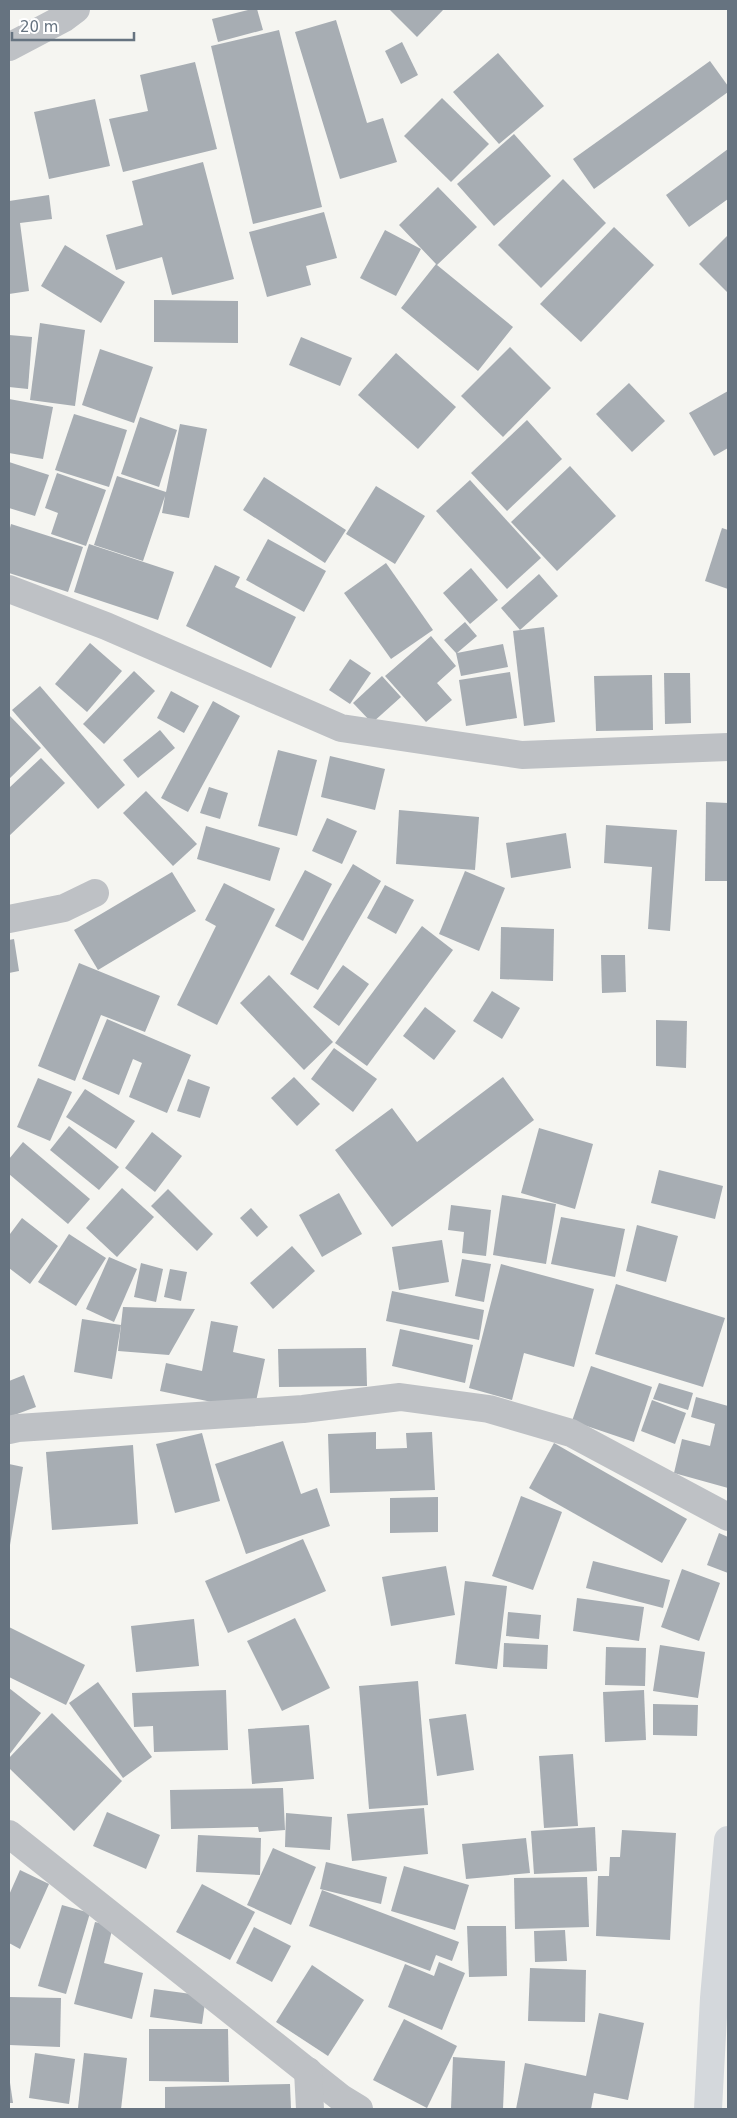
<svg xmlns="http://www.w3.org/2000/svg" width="737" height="2118" font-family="'DejaVu Sans',sans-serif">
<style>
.building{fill:#a7adb3}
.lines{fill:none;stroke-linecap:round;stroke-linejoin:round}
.street{stroke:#bec1c5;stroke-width:28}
.secondary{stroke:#d4d8dc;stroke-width:28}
</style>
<rect width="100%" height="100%" fill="#f5f5f1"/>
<!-- building -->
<g class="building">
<polygon points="252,9 257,9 263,30 218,42 212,19"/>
<polygon points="389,9 444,9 417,37"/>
<polygon points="336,20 367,123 383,118 397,162 340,179 295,32"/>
<polygon points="279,30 322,207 253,224 211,46"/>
<polygon points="402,42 418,75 401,84 385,51"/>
<polygon points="498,53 544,106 499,144 453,92"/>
<polygon points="710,61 728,86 728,92 594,189 573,159"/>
<polygon points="195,62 217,149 123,172 109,119 148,111 140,75"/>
<polygon points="442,98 489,144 451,182 404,136"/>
<polygon points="95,99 110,166 49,179 34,112"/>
<polygon points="514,134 551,176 494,226 457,184"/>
<polygon points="728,149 728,199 689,227 666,195"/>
<polygon points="203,162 234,279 172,295 162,257 116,270 106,235 143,225 132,181"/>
<polygon points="563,179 606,223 541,288 498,245"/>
<polygon points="438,187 477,227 437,265 513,327 478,371 401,308 436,264 399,225"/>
<polygon points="49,195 52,219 20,223 29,291 9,294 9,201"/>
<polygon points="324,212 337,258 306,266 311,285 267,297 249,232"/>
<polygon points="614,227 654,265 581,342 540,304"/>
<polygon points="385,230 421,249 396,296 360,278"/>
<polygon points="728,235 728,293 699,264"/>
<polygon points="65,245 125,282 101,323 41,286"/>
<polygon points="154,300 238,301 238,343 154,342"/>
<polygon points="40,323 85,330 75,406 30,400"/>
<polygon points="9,335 32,337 28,389 9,387"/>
<polygon points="301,337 352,358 340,386 289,365"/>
<polygon points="510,347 551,388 503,437 461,396"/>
<polygon points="100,349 153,367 134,423 82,405"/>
<polygon points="396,353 456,407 418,449 358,395"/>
<polygon points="629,383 665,421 632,452 596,414"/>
<polygon points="728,391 728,448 714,456 689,413"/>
<polygon points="9,399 53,407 43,459 9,453"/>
<polygon points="74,414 127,430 109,487 55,470"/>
<polygon points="140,417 177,430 159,487 121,474"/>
<polygon points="527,420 562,459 507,511 471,473"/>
<polygon points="180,424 207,429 189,518 162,513 165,496 143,561 94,545 117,476 166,492"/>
<polygon points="9,462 49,475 35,516 9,508"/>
<polygon points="570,466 616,516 557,571 511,522"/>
<polygon points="57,473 106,490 86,546 51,534 58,513 45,508"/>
<polygon points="264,477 346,530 325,563 243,510"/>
<polygon points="470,480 541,558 507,589 436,511"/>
<polygon points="376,486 425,516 395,564 346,534"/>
<polygon points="11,524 83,547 68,592 9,573 9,532"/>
<polygon points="722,528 728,530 728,589 705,581"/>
<polygon points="268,539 326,571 304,612 246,580"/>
<polygon points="89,544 174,572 158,620 74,592"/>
<polygon points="386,563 433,630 391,659 344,593"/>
<polygon points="215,565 240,577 235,587 296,617 271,668 186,626"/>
<polygon points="471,568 498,600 470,624 443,593"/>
<polygon points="539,574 558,596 520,630 501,608"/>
<polygon points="465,622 477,636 457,653 503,644 508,667 461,676 456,653 444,640"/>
<polygon points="544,627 555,722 524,726 513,631"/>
<polygon points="431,636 456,666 437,683 452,700 426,722 385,676"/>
<polygon points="90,643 122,671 87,712 55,684"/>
<polygon points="350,659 371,673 350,704 329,690"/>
<polygon points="134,671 155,691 104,744 83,724"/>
<polygon points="510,672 517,718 466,726 459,680"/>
<polygon points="664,673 690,673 691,723 665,724"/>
<polygon points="652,675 653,730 596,731 594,676"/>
<polygon points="382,676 401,697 372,723 353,703"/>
<polygon points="40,686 125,785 98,809 12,710"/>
<polygon points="171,691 199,706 184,733 157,718"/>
<polygon points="213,701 240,716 188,812 161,798"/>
<polygon points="9,715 41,748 9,779"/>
<polygon points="160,730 175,748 138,778 123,760"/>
<polygon points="278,750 317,760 297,836 258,826"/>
<polygon points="330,756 385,769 375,810 321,797"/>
<polygon points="41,758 65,783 9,836 9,788"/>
<polygon points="209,787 228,793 220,819 200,813"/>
<polygon points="146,791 197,844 173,866 123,813"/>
<polygon points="706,802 728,803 728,881 705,881"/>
<polygon points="399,810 479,817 475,870 396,864"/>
<polygon points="327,818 357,831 342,864 312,851"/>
<polygon points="606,825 677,830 670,931 648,929 652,867 604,863"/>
<polygon points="206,826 280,848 270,881 197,859"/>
<polygon points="566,833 571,868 511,878 506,843"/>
<polygon points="353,864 381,881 318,990 290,974"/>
<polygon points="305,870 332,884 303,941 275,926"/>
<polygon points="465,871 505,888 479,951 439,934"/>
<polygon points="172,872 196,911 98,970 74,930"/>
<polygon points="224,883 275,909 217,1025 177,1005 216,926 205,920"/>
<polygon points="385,885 414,900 396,934 367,918"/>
<polygon points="422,926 453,950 367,1066 335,1043"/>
<polygon points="501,927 554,929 553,981 500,979"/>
<polygon points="14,939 19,971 9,973 9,940"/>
<polygon points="601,955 625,955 626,992 602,993"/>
<polygon points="79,963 160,996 145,1032 101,1015 75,1081 38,1066"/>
<polygon points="343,965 369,984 339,1026 313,1007"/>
<polygon points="269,975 333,1042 304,1070 240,1003"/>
<polygon points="492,991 520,1008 502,1039 473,1021"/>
<polygon points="425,1007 456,1031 434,1060 403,1036"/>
<polygon points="107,1019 191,1055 167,1113 129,1097 142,1063 133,1059 119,1095 82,1079"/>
<polygon points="656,1020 687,1021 686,1068 656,1066"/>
<polygon points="334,1048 377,1079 353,1112 311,1079"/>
<polygon points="294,1077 320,1104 297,1126 271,1098"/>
<polygon points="503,1077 534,1120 392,1227 335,1150 392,1108 417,1142"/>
<polygon points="38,1078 72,1092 50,1141 17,1127"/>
<polygon points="188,1079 210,1087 200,1118 177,1111"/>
<polygon points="85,1089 135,1121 116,1149 66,1117"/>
<polygon points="69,1126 119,1167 99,1190 50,1150"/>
<polygon points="539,1128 593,1144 575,1209 521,1193"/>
<polygon points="152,1132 182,1156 155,1192 125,1168"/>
<polygon points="23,1142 90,1199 68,1224 9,1174 9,1159"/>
<polygon points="659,1170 723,1186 715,1219 651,1203"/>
<polygon points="122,1188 154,1217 117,1257 86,1228"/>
<polygon points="168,1189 213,1234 197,1251 151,1206"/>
<polygon points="339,1193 362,1234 322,1257 299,1215"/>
<polygon points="502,1195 556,1204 546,1264 493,1255"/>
<polygon points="451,1205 491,1210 486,1256 462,1253 464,1232 448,1230"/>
<polygon points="251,1208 268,1227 257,1237 240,1218"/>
<polygon points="561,1217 625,1229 615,1277 551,1264"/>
<polygon points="22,1218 58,1246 30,1284 9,1268 9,1232 10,1234"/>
<polygon points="637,1225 678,1236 666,1282 626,1271"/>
<polygon points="69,1234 106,1258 76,1306 38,1282"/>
<polygon points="442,1240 449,1282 399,1290 392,1247"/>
<polygon points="292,1246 315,1271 273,1309 250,1283"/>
<polygon points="109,1257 137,1269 114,1322 86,1309"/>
<polygon points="462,1259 491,1264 484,1302 455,1296"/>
<polygon points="141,1263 163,1269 156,1302 134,1297"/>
<polygon points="501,1264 594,1289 574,1367 524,1353 512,1400 469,1388"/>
<polygon points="170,1269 187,1272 181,1301 164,1297"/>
<polygon points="616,1284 725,1318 703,1387 595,1354"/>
<polygon points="392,1291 484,1310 479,1340 386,1321"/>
<polygon points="123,1307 195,1309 169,1355 118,1351"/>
<polygon points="82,1319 121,1325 112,1379 74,1372"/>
<polygon points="211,1321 238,1326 233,1352 265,1359 254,1411 160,1391 166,1363 202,1371"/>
<polygon points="400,1329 473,1345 465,1383 392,1366"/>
<polygon points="366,1348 367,1386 279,1387 278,1349"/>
<polygon points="591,1366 652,1387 634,1442 572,1421"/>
<polygon points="24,1375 36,1407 9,1417 9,1381"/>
<polygon points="659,1383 693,1393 688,1410 653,1399"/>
<polygon points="696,1397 728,1406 728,1488 674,1473 682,1439 710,1446 715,1424 691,1417"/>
<polygon points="652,1400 686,1413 675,1444 641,1431"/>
<polygon points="376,1432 376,1449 407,1448 406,1433 432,1432 435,1490 330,1493 328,1434"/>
<polygon points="202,1433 220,1501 175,1513 156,1444"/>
<polygon points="283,1441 301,1494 317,1488 330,1526 246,1554 215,1464"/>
<polygon points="554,1443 687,1519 662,1563 529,1488"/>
<polygon points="133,1445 138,1524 52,1530 46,1452"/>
<polygon points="9,1464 23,1467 10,1545 9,1544"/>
<polygon points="521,1496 562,1512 533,1590 492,1576"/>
<polygon points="438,1497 438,1532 390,1533 390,1498"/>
<polygon points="719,1533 728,1537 728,1573 707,1565"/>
<polygon points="303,1539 326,1591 228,1633 205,1581"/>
<polygon points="593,1561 670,1580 663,1608 586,1588"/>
<polygon points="446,1566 455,1615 391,1626 382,1577"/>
<polygon points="682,1569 720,1583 699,1641 661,1627"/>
<polygon points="465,1581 507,1586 497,1669 455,1664"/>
<polygon points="577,1598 644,1607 639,1641 573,1631"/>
<polygon points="508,1612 541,1615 539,1639 506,1636"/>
<polygon points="295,1618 330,1688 282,1711 247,1641"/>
<polygon points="194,1619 199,1666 136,1672 131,1626"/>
<polygon points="9,1627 85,1665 66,1705 9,1677"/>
<polygon points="504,1643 548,1645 547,1669 503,1667"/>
<polygon points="660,1645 705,1652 698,1698 653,1691"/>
<polygon points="606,1647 646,1648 645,1686 605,1685"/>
<polygon points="418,1681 428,1805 369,1809 359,1686"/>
<polygon points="98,1682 152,1757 123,1778 69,1703"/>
<polygon points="9,1688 41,1713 9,1755"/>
<polygon points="226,1690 228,1750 154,1752 153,1726 134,1727 132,1693"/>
<polygon points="644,1690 646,1740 605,1742 603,1692"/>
<polygon points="653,1704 698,1705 697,1736 653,1735"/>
<polygon points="52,1713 122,1781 74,1831 9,1768 9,1758"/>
<polygon points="466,1714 474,1770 437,1776 429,1719"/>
<polygon points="309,1725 314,1779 252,1784 248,1729"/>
<polygon points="573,1754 578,1826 544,1828 539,1756"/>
<polygon points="283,1788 285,1830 259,1832 258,1827 171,1829 170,1790"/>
<polygon points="424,1808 428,1854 352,1861 347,1814"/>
<polygon points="107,1812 160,1835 146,1869 93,1846"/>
<polygon points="286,1813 332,1817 330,1850 285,1847"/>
<polygon points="595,1827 597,1871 534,1874 531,1831"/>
<polygon points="622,1830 676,1833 670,1940 596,1936 598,1876 609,1876 610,1857 620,1857"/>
<polygon points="198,1835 261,1838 260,1875 196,1872"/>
<polygon points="526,1838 530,1873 466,1879 462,1844"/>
<polygon points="273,1848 316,1867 291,1925 247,1905"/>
<polygon points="326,1862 387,1877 381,1904 320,1889"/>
<polygon points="404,1866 469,1885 455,1930 391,1911"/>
<polygon points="20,1870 49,1884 20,1949 9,1943 9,1895"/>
<polygon points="587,1877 589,1927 515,1929 514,1878"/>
<polygon points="202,1884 255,1912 230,1960 176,1932"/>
<polygon points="322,1890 459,1942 452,1961 436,1955 430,1971 309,1926"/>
<polygon points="62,1905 90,1913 66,1994 38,1986"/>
<polygon points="95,1922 113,1926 104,1963 143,1973 132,2019 74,2004"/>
<polygon points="467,1926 506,1926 507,1976 469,1977"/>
<polygon points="254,1927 291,1946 272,1982 236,1963"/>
<polygon points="565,1930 567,1961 535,1962 534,1931"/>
<polygon points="439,1962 465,1973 442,2030 388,2007 405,1964 434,1976"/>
<polygon points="312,1965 364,2000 328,2056 276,2022"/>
<polygon points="530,1968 586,1970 585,2022 528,2021"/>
<polygon points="154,1989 206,1996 202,2024 150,2017"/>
<polygon points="9,1997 61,1998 60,2047 9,2045"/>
<polygon points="599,2013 644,2023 628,2100 594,2093 591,2109 516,2109 525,2063 586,2076"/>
<polygon points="404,2019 457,2046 427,2108 373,2080"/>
<polygon points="149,2029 228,2029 229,2082 149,2081"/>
<polygon points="35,2053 75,2059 69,2104 29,2098"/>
<polygon points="84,2053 127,2058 121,2109 78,2108"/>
<polygon points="453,2057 505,2061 503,2109 451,2109"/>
<polygon points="9,2076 13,2103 9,2103"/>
<polygon points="290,2084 291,2109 165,2109 165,2087"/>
</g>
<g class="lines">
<!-- street -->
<g class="street">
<polyline points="9,47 64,18 76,9"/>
<polyline points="9,589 106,626 341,728 522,755 728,747"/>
<polyline points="9,919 64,908 95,893"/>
<polyline points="9,1430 18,1428 303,1409 400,1397 489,1409 571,1433 728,1517"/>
<polyline points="9,1834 341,2098 359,2109"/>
<polyline points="308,2071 310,2109"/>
</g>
<!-- secondary -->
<polyline class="secondary" points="708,2109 714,1998 728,1840"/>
</g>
<!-- border -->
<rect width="737" height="2118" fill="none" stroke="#667380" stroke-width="20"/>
<!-- scale -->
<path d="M12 32v8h122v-8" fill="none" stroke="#667380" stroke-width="2.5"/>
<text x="20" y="32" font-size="15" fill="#667380" stroke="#ffffff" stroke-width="4" paint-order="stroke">20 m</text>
</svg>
